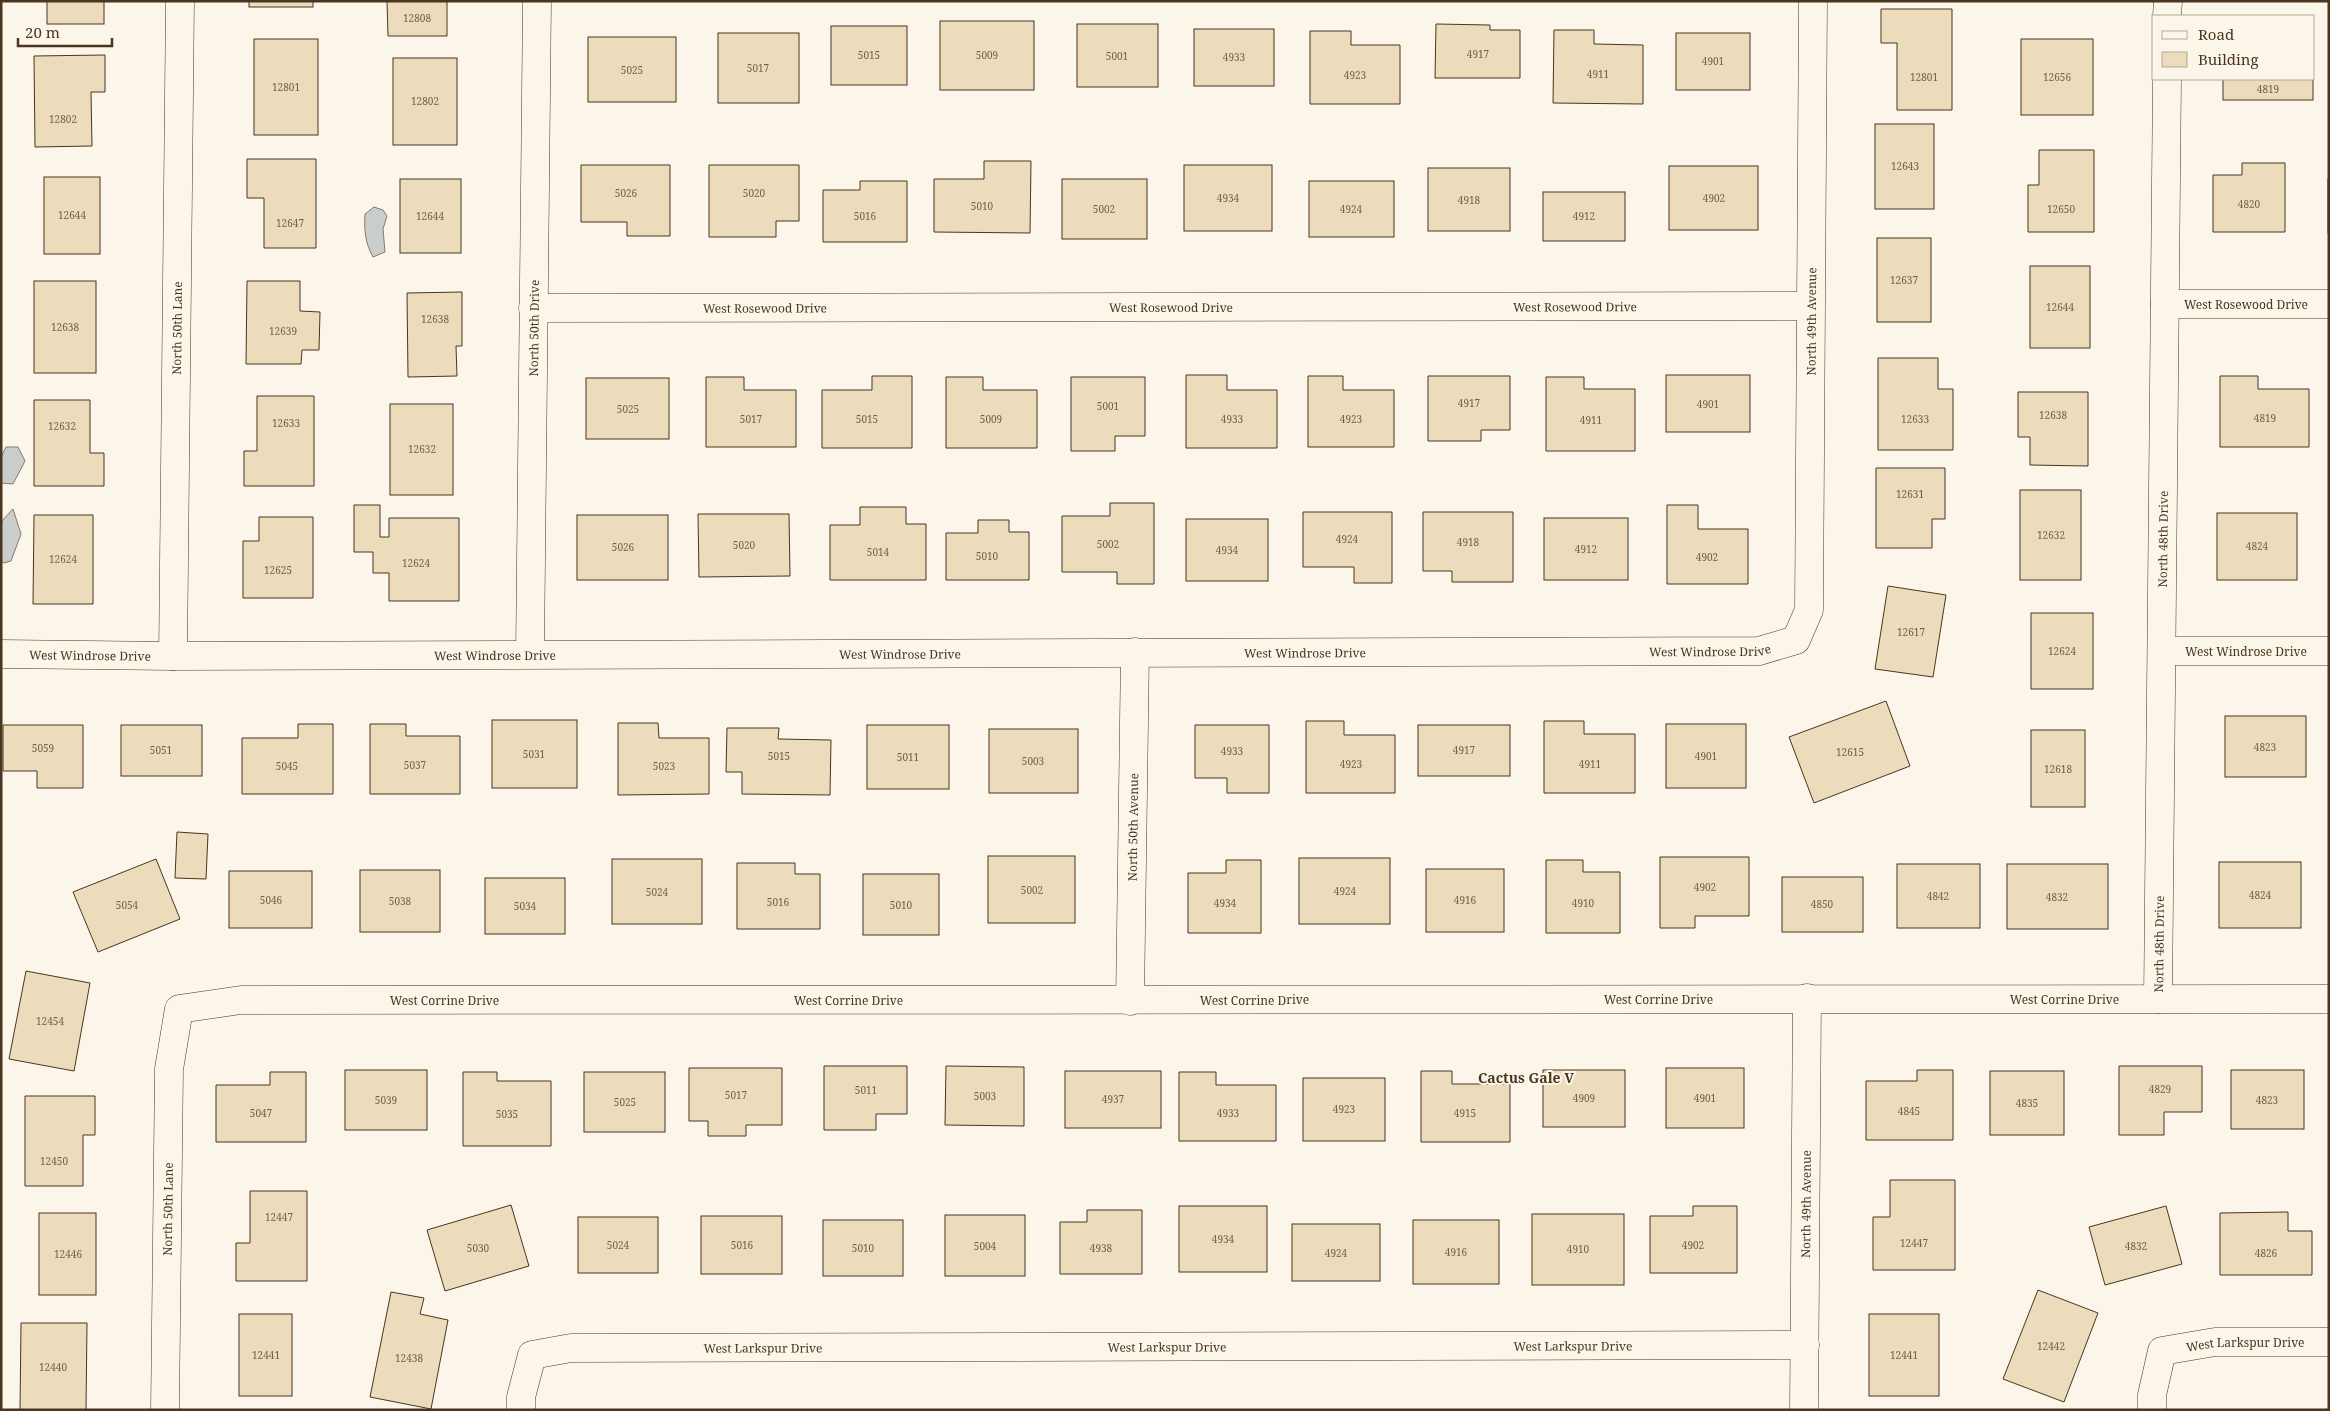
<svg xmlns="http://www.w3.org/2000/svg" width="2330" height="1411" font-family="'Noto Serif',serif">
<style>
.water{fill:#c9cecd;stroke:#887966}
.building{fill:#ecdcbc;stroke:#4a3520}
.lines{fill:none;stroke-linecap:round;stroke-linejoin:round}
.minor-casing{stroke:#4a3520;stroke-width:29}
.minor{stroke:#fbf6e9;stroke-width:28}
.labels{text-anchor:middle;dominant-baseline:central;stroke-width:4;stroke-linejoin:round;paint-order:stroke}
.number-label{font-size:10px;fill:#725f47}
.street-label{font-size:12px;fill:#4a3520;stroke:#fbf6e9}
.neighbourhood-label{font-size:14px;font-weight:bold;fill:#4a3520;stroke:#fbf6e9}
</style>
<rect width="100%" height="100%" fill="#fbf6e9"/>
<!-- water -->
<g class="water">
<path d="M374,207l9,3 4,6 -4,13 2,23 -12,5c-8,-14 -9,-28 -8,-43z"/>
<polygon points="6,447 18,447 25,461 13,484 1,483 1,457"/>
<polygon points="13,509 21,534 11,561 4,563 1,561 1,525 2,521"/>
</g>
<!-- building -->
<g class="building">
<rect x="47" y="1" width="57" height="23"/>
<rect x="249" y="1" width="64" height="6"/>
<polygon points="387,1 447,1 447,36 388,36"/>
<polygon points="1881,9 1952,9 1952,110 1897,110 1897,43 1881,43"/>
<rect x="940" y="21" width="94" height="69"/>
<rect x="1077" y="24" width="81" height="63"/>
<polygon points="1436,24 1490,25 1490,30 1520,30 1520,78 1435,78"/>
<rect x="831" y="26" width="76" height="59"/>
<rect x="1194" y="29" width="80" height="57"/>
<polygon points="1554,30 1594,30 1594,44 1643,45 1643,104 1553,103"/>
<polygon points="1310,31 1351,31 1351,45 1400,45 1400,104 1310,104"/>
<rect x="718" y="33" width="81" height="70"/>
<rect x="1676" y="33" width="74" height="57"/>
<rect x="588" y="37" width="88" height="65"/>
<rect x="254" y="39" width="64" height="96"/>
<rect x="2021" y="39" width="72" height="76"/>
<polygon points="105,55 105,92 91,92 92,146 35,147 34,56"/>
<rect x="393" y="58" width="64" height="87"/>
<rect x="2223" y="79" width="90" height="21"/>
<rect x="1875" y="124" width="59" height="85"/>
<polygon points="2039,150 2094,150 2094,232 2028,232 2028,185 2039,185"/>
<polygon points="247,159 316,159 316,248 264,248 264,198 247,198"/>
<polygon points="984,161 1031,161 1030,233 934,232 934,179 984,179"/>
<polygon points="2242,163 2285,163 2285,232 2213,232 2213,175 2242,175"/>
<polygon points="581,165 670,165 670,236 627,236 627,222 581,222"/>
<polygon points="709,165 799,165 799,221 776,221 776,237 709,237"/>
<rect x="1184" y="165" width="88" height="66"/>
<rect x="1669" y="166" width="89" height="64"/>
<rect x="1428" y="168" width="82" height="63"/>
<rect x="44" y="177" width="56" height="77"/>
<rect x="400" y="179" width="61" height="74"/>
<rect x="1062" y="179" width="85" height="60"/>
<rect x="2328" y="179" width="1" height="54"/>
<polygon points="860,181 907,181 907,242 823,242 823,190 860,190"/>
<rect x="1309" y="181" width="85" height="56"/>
<rect x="1543" y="192" width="82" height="49"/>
<rect x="1877" y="238" width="54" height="84"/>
<rect x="2030" y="266" width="60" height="82"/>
<rect x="34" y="281" width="62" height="92"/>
<polygon points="247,281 300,281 300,311 320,312 319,350 302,350 301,364 246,364"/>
<polygon points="462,292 462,346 456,346 457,376 408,377 407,293"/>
<polygon points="1878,358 1938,358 1938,389 1953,389 1953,450 1878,450"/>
<polygon points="1186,375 1227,375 1227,390 1277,390 1277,448 1186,448"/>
<rect x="1666" y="375" width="84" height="57"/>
<polygon points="872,376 912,376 912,448 822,448 822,390 872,390"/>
<polygon points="1308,376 1343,376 1343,390 1394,390 1394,447 1308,447"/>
<polygon points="1428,376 1510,376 1510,430 1481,430 1481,441 1428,441"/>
<polygon points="2220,376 2258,376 2258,389 2309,389 2309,447 2220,447"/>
<polygon points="706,377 744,377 744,390 796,390 796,447 706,447"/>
<polygon points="946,377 983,377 983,390 1037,390 1037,448 946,448"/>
<polygon points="1071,377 1145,377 1145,436 1115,436 1115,451 1071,451"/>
<polygon points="1546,377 1584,377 1584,389 1635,389 1635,451 1546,451"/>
<rect x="586" y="378" width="83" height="61"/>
<polygon points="2018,392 2088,392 2088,466 2030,465 2030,437 2018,437"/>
<polygon points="257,396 314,396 314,486 244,486 244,451 257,451"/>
<polygon points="34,400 90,400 90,453 104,453 104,486 34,486"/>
<rect x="390" y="404" width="63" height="91"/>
<polygon points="1876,468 1945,468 1945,519 1932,519 1932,548 1876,548"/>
<rect x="2020" y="490" width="61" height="90"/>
<polygon points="1110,503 1154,503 1154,584 1117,584 1117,572 1062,572 1062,516 1110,516"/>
<polygon points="354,505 380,505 380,537 389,537 389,518 459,518 459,601 389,601 389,573 373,573 373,552 354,552"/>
<polygon points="1667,505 1698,505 1698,529 1748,529 1748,584 1667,584"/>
<polygon points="860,507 906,507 906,524 926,524 926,580 830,580 830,525 860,525"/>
<polygon points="1303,512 1392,512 1392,583 1354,583 1354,567 1303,567"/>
<polygon points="1423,512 1513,512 1513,582 1452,582 1452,571 1423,571"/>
<rect x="2217" y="513" width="80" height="67"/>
<polygon points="698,514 789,514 790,576 699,577"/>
<polygon points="34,515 93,515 93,604 33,604"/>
<rect x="577" y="515" width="91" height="65"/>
<polygon points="259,517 313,517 313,598 243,598 243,541 259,541"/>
<rect x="1544" y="518" width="84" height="62"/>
<rect x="1186" y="519" width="82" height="62"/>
<polygon points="978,520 1009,520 1009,532 1029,532 1029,580 946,580 946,533 978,533"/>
<polygon points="1888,586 1946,595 1933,677 1875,669"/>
<rect x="2031" y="613" width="62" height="76"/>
<polygon points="1886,701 1910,766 1814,803 1789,737"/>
<rect x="2225" y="716" width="81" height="61"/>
<rect x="492" y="720" width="85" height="68"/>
<polygon points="1306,721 1344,721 1344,735 1395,735 1395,793 1306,793"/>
<polygon points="1544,721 1584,721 1584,734 1635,734 1635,793 1544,793"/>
<polygon points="618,723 658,723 659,738 709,738 709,794 618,795"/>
<polygon points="298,724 333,724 333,794 242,794 242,738 298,738"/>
<polygon points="370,724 406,724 406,736 460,736 460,794 370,794"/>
<rect x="1666" y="724" width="80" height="64"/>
<polygon points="3,725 83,725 83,788 37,788 37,771 3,771"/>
<rect x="121" y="725" width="81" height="51"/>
<rect x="867" y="725" width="82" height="64"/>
<polygon points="1195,725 1269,725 1269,793 1227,793 1227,778 1195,778"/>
<rect x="1418" y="725" width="92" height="51"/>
<polygon points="727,728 779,728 778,739 831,740 830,795 742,794 742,772 726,772"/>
<rect x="989" y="729" width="89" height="64"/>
<rect x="2031" y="730" width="54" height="77"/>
<polygon points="177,832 208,834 206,879 175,878"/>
<rect x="988" y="856" width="87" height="67"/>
<polygon points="1660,857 1749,857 1749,916 1695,916 1695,928 1660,928"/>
<rect x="1299" y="858" width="91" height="66"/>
<polygon points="156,859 180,919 98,952 73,892"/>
<rect x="612" y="859" width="90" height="65"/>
<polygon points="1226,860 1261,860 1261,933 1188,933 1188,873 1226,873"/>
<polygon points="1546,860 1583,860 1583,872 1620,872 1620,933 1546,933"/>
<rect x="2219" y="862" width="82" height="66"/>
<polygon points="737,863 795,863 795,874 820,874 820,929 737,929"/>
<rect x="1897" y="864" width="83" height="64"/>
<rect x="2007" y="864" width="101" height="65"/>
<rect x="1426" y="869" width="78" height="63"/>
<rect x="360" y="870" width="80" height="62"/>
<rect x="229" y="871" width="83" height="57"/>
<rect x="863" y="874" width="76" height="61"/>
<rect x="1782" y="877" width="81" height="55"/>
<rect x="485" y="878" width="80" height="56"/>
<polygon points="26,971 90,983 74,1071 9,1059"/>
<polygon points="824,1066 907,1066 907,1114 876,1114 876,1130 824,1130"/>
<polygon points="946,1066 1024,1067 1024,1126 945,1125"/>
<polygon points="2119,1066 2202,1066 2202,1112 2164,1112 2164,1135 2119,1135"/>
<polygon points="689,1068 782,1068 782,1125 746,1125 746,1136 708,1136 708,1121 689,1121"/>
<rect x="1666" y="1068" width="78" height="60"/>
<rect x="345" y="1070" width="82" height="60"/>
<rect x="1543" y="1070" width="82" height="57"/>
<polygon points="1917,1070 1953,1070 1953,1140 1866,1140 1866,1081 1917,1081"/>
<rect x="2231" y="1070" width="73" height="59"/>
<rect x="1065" y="1071" width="96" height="57"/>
<polygon points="1421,1071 1452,1071 1452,1084 1510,1084 1510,1142 1421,1142"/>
<rect x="1990" y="1071" width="74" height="64"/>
<polygon points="270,1072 306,1072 306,1142 216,1142 216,1085 270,1085"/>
<polygon points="463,1072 497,1072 497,1081 551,1081 551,1146 463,1146"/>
<rect x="584" y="1072" width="81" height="60"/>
<polygon points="1179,1072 1216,1072 1216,1085 1276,1085 1276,1141 1179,1141"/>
<rect x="1303" y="1078" width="82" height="63"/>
<polygon points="25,1096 95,1096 95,1135 83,1135 83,1186 25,1186"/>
<polygon points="1890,1180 1955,1180 1955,1270 1873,1270 1873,1217 1890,1217"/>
<polygon points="250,1191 307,1191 307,1281 236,1281 236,1243 250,1243"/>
<polygon points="511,1205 529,1266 445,1291 427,1230"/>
<rect x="1179" y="1206" width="88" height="66"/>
<polygon points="1693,1206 1737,1206 1737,1273 1650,1273 1650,1216 1693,1216"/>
<polygon points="2166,1206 2182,1264 2105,1285 2089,1227"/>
<polygon points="1087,1210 1142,1210 1142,1274 1060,1274 1060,1222 1087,1222"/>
<polygon points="2288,1212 2288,1231 2312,1231 2312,1275 2220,1275 2220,1213"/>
<rect x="39" y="1213" width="57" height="82"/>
<rect x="1532" y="1214" width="92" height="71"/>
<rect x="945" y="1215" width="80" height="61"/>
<rect x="701" y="1216" width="81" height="58"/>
<rect x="578" y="1217" width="80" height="56"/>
<rect x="823" y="1220" width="80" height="56"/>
<rect x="1413" y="1220" width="86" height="64"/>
<rect x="1292" y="1224" width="88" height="57"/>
<polygon points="2038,1290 2098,1313 2064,1402 2003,1379"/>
<polygon points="391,1292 424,1298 420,1314 448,1320 431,1409 370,1397"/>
<rect x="239" y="1314" width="53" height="82"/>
<rect x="1869" y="1314" width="70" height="82"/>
<polygon points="21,1323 87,1323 86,1410 20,1410"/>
</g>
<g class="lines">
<defs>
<g id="minor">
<polyline points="2167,16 2168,1"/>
<path id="s1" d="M2165,304h164"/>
<path id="s2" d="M533,308l1276,-2"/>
<path id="s3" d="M2162,651h167"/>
<path id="s4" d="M1,654l172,2 1586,-5 37,-11 13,-30 4,-609"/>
<path id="s5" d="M530,654l7,-653"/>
<path id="s6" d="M173,656l7,-655"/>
<path id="s7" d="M2158,999l9,-920"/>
<path id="s8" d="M1130,1001l5,-349"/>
<path id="s9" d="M165,1410l4,-341 10,-60 62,-9 2088,-1"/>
<path id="s10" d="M521,1410v-13l11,-42 39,-7 1234,-3"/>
<path id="s11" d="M1804,1410l3,-412"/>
<path id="s12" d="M2152,1410v-15l10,-44 53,-9h114"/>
</g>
</defs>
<!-- minor casing -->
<use href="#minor" class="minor-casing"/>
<!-- minor -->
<use href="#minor" class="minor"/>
</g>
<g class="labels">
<!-- number labels -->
<g class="number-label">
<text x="417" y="18">12808</text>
<text x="1478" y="54">4917</text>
<text x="869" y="55">5015</text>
<text x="987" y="55">5009</text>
<text x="1117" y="56">5001</text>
<text x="1234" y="57">4933</text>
<text x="1713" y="61">4901</text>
<text x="758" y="68">5017</text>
<text x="632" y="70">5025</text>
<text x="1598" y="74">4911</text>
<text x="1355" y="75">4923</text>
<text x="1924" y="77">12801</text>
<text x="2057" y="77">12656</text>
<text x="286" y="87">12801</text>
<text x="2268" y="89">4819</text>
<text x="425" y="101">12802</text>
<text x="63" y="119">12802</text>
<text x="1905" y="166">12643</text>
<text x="626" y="193">5026</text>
<text x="754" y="193">5020</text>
<text x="1228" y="198">4934</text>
<text x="1714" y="198">4902</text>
<text x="1469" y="200">4918</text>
<text x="2249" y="204">4820</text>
<text x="982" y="206">5010</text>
<text x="1104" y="209">5002</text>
<text x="1351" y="209">4924</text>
<text x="2061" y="209">12650</text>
<text x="72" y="215">12644</text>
<text x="430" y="216">12644</text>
<text x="865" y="216">5016</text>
<text x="1584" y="216">4912</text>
<text x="290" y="223">12647</text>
<text x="1904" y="280">12637</text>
<text x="2060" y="307">12644</text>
<text x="435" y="319">12638</text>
<text x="65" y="327">12638</text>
<text x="283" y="331">12639</text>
<text x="1469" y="403">4917</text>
<text x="1708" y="404">4901</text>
<text x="1108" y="406">5001</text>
<text x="628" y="409">5025</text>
<text x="2053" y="415">12638</text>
<text x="2265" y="418">4819</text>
<text x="751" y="419">5017</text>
<text x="867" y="419">5015</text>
<text x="991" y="419">5009</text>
<text x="1232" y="419">4933</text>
<text x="1351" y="419">4923</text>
<text x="1915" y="419">12633</text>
<text x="1591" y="420">4911</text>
<text x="286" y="423">12633</text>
<text x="62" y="426">12632</text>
<text x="422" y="449">12632</text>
<text x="1910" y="494">12631</text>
<text x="2051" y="535">12632</text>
<text x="1347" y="539">4924</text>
<text x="1468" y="542">4918</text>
<text x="1108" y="544">5002</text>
<text x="744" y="545">5020</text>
<text x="2257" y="546">4824</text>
<text x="623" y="547">5026</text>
<text x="1586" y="549">4912</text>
<text x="1227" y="550">4934</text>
<text x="878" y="552">5014</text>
<text x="987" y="556">5010</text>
<text x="1707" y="557">4902</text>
<text x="63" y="559">12624</text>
<text x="416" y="563">12624</text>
<text x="278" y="570">12625</text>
<text x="1911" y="632">12617</text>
<text x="2062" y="651">12624</text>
<text x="2265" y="747">4823</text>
<text x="43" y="748">5059</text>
<text x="161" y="750">5051</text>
<text x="1464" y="750">4917</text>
<text x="1232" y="751">4933</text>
<text x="1850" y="752">12615</text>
<text x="534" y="754">5031</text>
<text x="779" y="756">5015</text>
<text x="1706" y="756">4901</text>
<text x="908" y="757">5011</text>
<text x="1033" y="761">5003</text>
<text x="1351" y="764">4923</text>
<text x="1590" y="764">4911</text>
<text x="415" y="765">5037</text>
<text x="287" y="766">5045</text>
<text x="664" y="766">5023</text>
<text x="2058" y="769">12618</text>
<text x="1705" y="887">4902</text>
<text x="1032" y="890">5002</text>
<text x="1345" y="891">4924</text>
<text x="657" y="892">5024</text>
<text x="2260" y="895">4824</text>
<text x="1938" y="896">4842</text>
<text x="2057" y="897">4832</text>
<text x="271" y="900">5046</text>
<text x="1465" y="900">4916</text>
<text x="400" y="901">5038</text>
<text x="778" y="902">5016</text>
<text x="1225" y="903">4934</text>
<text x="1583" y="903">4910</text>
<text x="1822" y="904">4850</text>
<text x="127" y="905">5054</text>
<text x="901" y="905">5010</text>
<text x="525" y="906">5034</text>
<text x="50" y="1021">12454</text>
<text x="2160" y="1089">4829</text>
<text x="866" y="1090">5011</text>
<text x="736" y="1095">5017</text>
<text x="985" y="1096">5003</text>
<text x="1584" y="1098">4909</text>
<text x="1705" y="1098">4901</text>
<text x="1113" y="1099">4937</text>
<text x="386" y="1100">5039</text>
<text x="2267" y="1100">4823</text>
<text x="625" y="1102">5025</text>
<text x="2027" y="1103">4835</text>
<text x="1344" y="1109">4923</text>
<text x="1909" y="1111">4845</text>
<text x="261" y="1113">5047</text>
<text x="1228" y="1113">4933</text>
<text x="1465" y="1113">4915</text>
<text x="507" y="1114">5035</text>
<text x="54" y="1161">12450</text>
<text x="279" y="1217">12447</text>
<text x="1223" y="1239">4934</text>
<text x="1914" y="1243">12447</text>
<text x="618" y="1245">5024</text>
<text x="742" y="1245">5016</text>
<text x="1693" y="1245">4902</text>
<text x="985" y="1246">5004</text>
<text x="2136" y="1246">4832</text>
<text x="478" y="1248">5030</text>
<text x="863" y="1248">5010</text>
<text x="1101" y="1248">4938</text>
<text x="1578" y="1249">4910</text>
<text x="1456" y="1252">4916</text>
<text x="1336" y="1253">4924</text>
<text x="2266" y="1253">4826</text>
<text x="68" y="1254">12446</text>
<text x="2051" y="1346">12442</text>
<text x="266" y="1355">12441</text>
<text x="1904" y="1355">12441</text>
<text x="409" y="1358">12438</text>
<text x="53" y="1367">12440</text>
</g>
<!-- street labels -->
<g class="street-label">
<text stroke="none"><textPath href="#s1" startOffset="81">West Rosewood Drive</textPath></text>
<text stroke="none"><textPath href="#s2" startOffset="1042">West Rosewood Drive</textPath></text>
<text stroke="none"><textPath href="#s2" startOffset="232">West Rosewood Drive</textPath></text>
<text stroke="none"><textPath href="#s2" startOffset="638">West Rosewood Drive</textPath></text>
<text stroke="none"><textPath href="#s4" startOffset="2118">North 49th Avenue</textPath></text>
<text stroke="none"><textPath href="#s6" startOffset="328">North 50th Lane</textPath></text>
<text stroke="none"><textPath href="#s5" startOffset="326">North 50th Drive</textPath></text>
<text stroke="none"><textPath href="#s7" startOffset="460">North 48th Drive</textPath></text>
<text stroke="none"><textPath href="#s4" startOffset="1709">West Windrose Drive</textPath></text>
<text stroke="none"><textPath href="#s3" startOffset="84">West Windrose Drive</textPath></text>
<text stroke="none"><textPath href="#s4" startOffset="1304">West Windrose Drive</textPath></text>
<text stroke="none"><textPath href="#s4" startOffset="899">West Windrose Drive</textPath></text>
<text stroke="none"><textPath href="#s4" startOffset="494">West Windrose Drive</textPath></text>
<text stroke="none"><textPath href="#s4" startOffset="89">West Windrose Drive</textPath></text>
<text stroke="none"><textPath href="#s8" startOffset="174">North 50th Avenue</textPath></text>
<text stroke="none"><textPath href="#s7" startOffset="55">North 48th Drive</textPath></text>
<text stroke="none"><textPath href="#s9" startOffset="1882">West Corrine Drive</textPath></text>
<text stroke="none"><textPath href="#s9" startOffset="2288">West Corrine Drive</textPath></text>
<text stroke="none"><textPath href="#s9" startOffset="668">West Corrine Drive</textPath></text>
<text stroke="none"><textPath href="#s9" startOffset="1478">West Corrine Drive</textPath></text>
<text stroke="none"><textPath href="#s9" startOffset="1072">West Corrine Drive</textPath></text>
<text stroke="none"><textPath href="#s11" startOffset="206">North 49th Avenue</textPath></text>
<text stroke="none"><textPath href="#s9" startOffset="201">North 50th Lane</textPath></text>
<text stroke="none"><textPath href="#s10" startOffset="1098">West Larkspur Drive</textPath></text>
<text stroke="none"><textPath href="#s12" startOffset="144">West Larkspur Drive</textPath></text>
<text stroke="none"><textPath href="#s10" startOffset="692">West Larkspur Drive</textPath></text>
<text stroke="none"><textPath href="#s10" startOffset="288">West Larkspur Drive</textPath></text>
</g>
<!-- neighbourhood labels -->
<g class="neighbourhood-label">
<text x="1526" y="1077">Cactus Gale V</text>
</g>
</g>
<!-- border -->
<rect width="2330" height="1411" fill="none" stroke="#4a3520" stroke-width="5"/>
<!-- legend -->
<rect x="2152" y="15" width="162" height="65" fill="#fbf6e9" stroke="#b4a999"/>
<rect x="2162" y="31" width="25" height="8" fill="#fbf6e9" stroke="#b4a999"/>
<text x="2198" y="40" font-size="15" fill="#4a3520">Road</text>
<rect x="2162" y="52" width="25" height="15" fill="#ecdcbc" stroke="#b4a999"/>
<text x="2198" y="65" font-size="15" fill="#4a3520">Building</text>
<!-- scale -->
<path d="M18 38v8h94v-8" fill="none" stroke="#4a3520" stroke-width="2.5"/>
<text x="25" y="38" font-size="15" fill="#4a3520" stroke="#fbf6e9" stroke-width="4" paint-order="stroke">20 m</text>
</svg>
